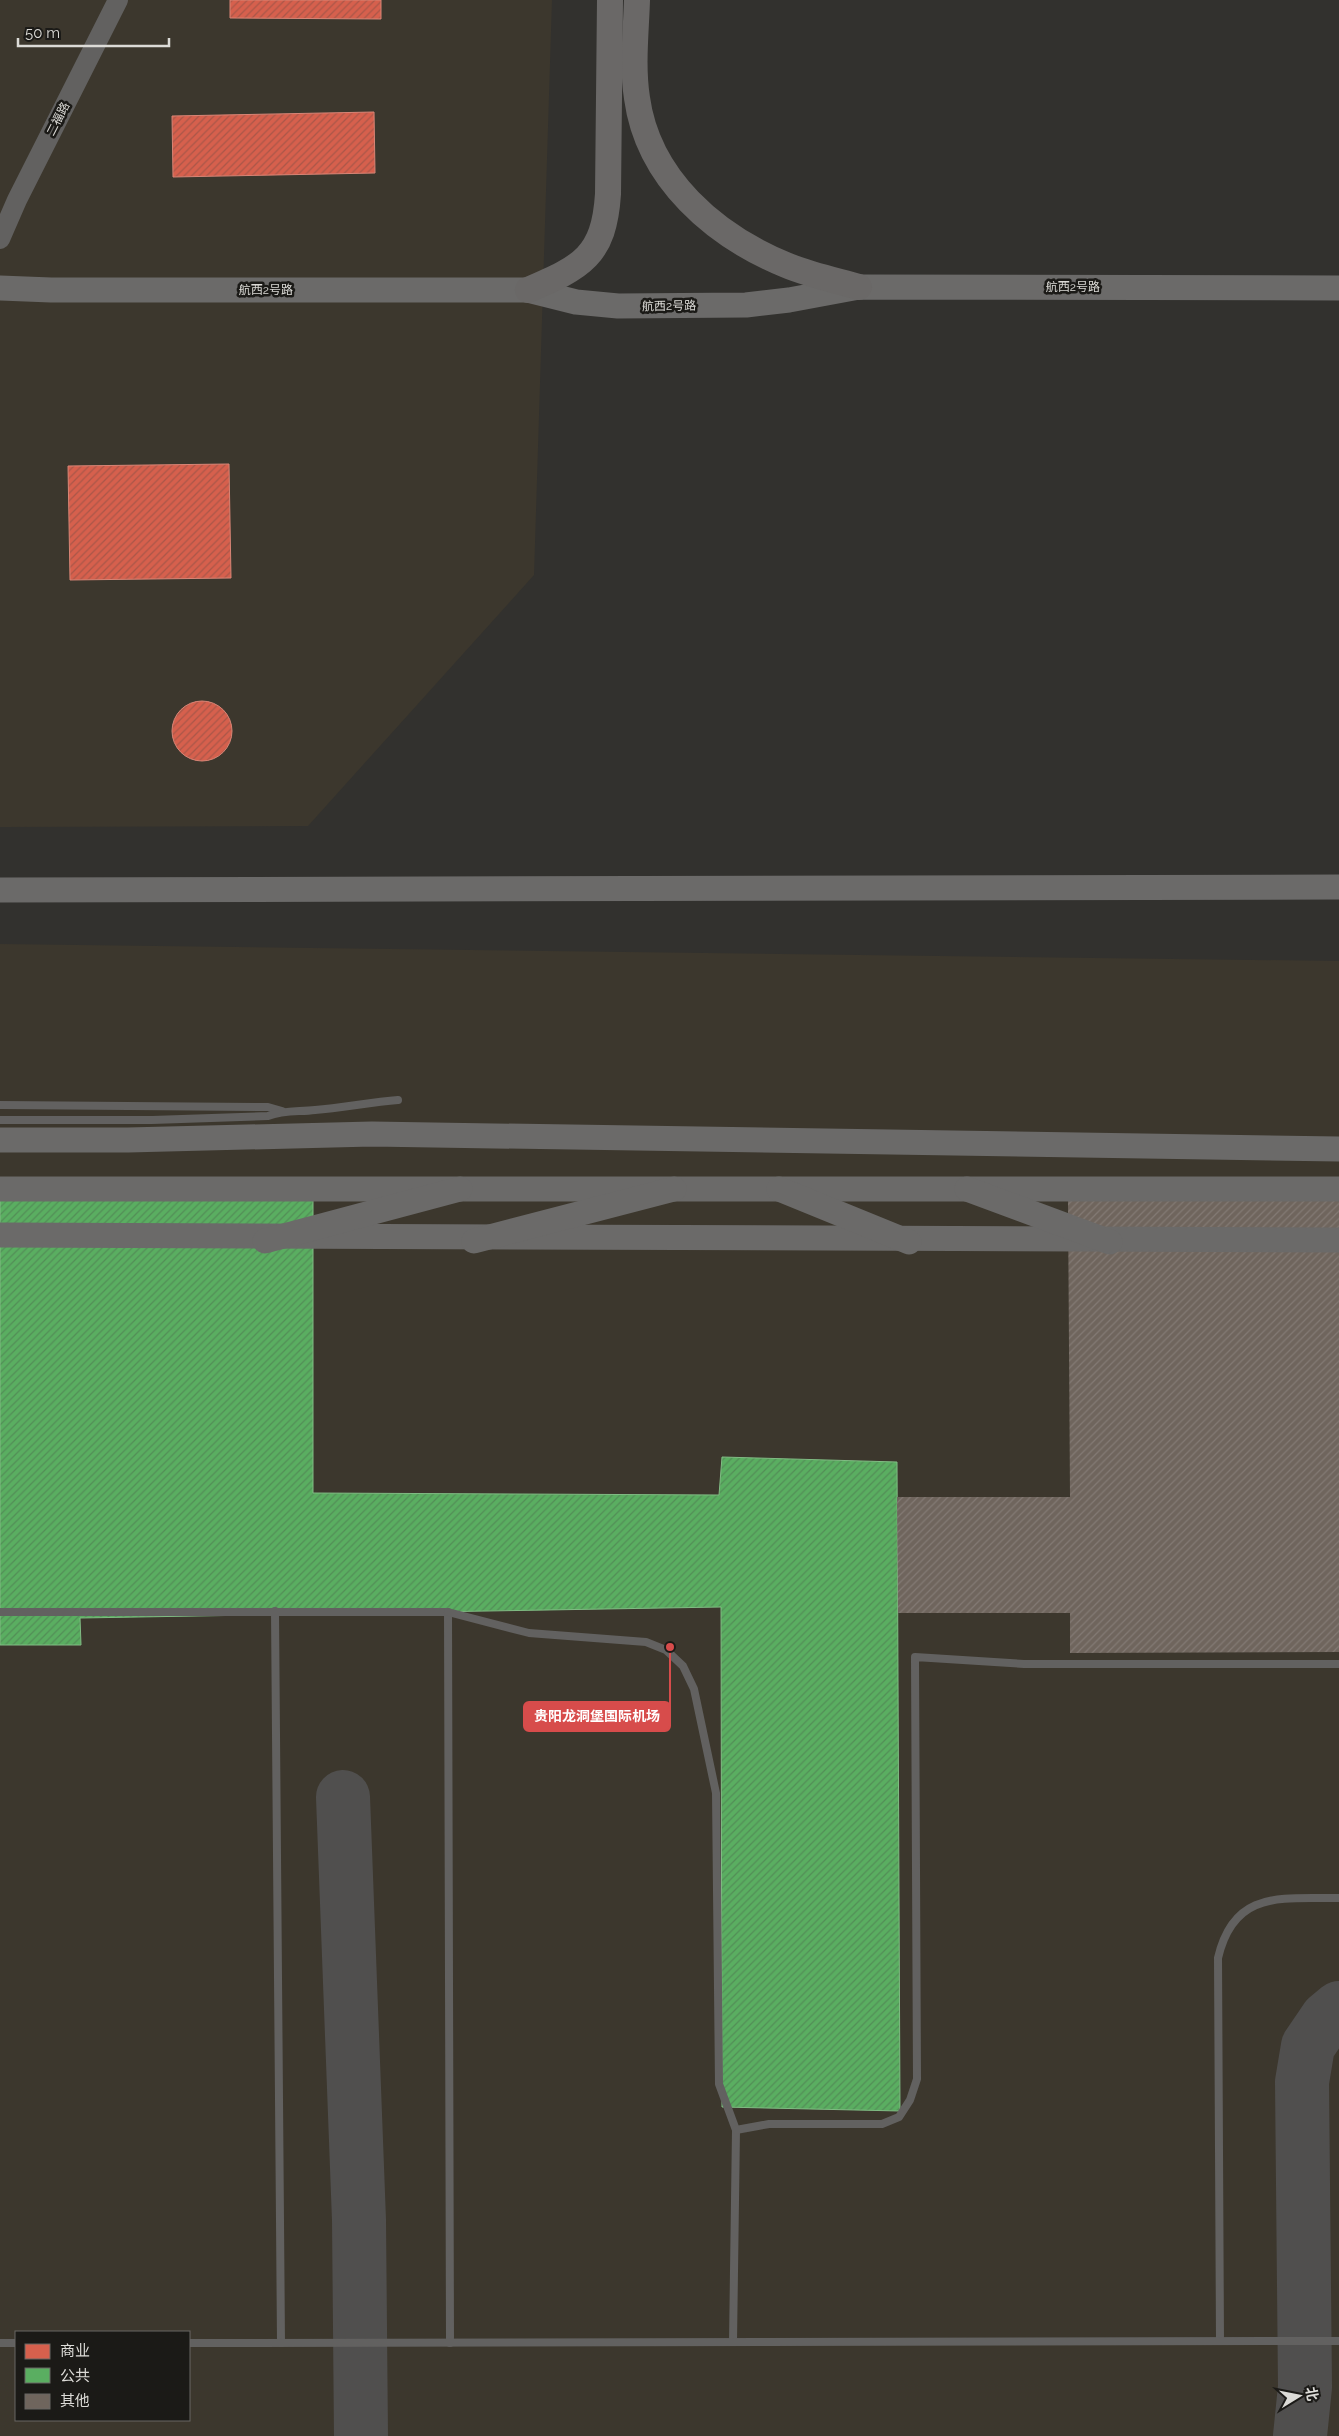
<svg xmlns="http://www.w3.org/2000/svg" width="1339" height="2436" font-family="Raleway,'Noto Sans SC',sans-serif">
<style>
.built{fill:#3c372d;fill-rule:evenodd}
.shops{fill:url(#shops-hatch);stroke:#d88576}
.public{fill:url(#public-hatch);stroke:#81bc84}
.lines{fill:none;stroke-linecap:round;stroke-linejoin:round}
.taxiway{stroke:#504f4e;stroke-width:54}
.building{fill:url(#building-hatch)}
.service{stroke:#626160;stroke-width:8}
.tertiary{stroke:#626160;stroke-width:20}
.primary{stroke:#6b6a69;stroke-width:25}
.trunk{stroke:#6a6867;stroke-width:26}
.primary-bridge{stroke:#6b6a69;stroke-width:25}
.labels{text-anchor:middle;dominant-baseline:central;stroke-width:5;stroke-linejoin:round;paint-order:stroke}
.street-label{font-size:12px;fill:#dcdbd7;stroke:#1b1a17}
.leader{fill:none;stroke:#d74c4b;stroke-width:2}
.callout-dot{fill:#d74c4b;stroke:#1b1a17;stroke-width:2}
.callout{fill:#d74c4b;stroke:#d74c4b;stroke-width:2}
.callout-label{font-size:14px;text-anchor:middle;font-weight:bold;fill:#fff}
</style>
<defs>
<pattern id="shops-hatch" width="6" height="6" patternUnits="userSpaceOnUse" patternTransform="scale(1.25)"><rect width="6" height="6" fill="#d6604d"/><path d="M-1 1l2-2M0 6l6-6M5 7l2-2" fill="none" stroke="#aa5749"/></pattern>
<pattern id="public-hatch" width="6" height="6" patternUnits="userSpaceOnUse" patternTransform="scale(1.25)"><rect width="6" height="6" fill="#5aae61"/><path d="M-1 1l2-2M0 6l6-6M5 7l2-2" fill="none" stroke="#538e57"/></pattern>
<pattern id="building-hatch" width="6" height="6" patternUnits="userSpaceOnUse" patternTransform="scale(1.25)"><rect width="6" height="6" fill="#6f655d"/><path d="M-1 1l2-2M0 6l6-6M5 7l2-2" fill="none" stroke="#837a74"/></pattern>
</defs>
<rect width="100%" height="100%" fill="#32312e"/>
<!-- built -->
<g class="built">
<polygon points="0,0 552,0 534,575 308,826 0,827"/>
<path d="M0,944l1339,17v1475h-1339zM16,2332h173v88h-173z"/>
</g>
<!-- shops -->
<g class="shops">
<polygon points="230,0 381,0 381,19 230,18"/>
<polygon points="374,112 375,173 173,177 172,116"/>
<polygon points="229,464 231,578 70,580 68,466"/>
<circle cx="202" cy="731" r="30"/>
</g>
<!-- public -->
<polygon class="public" points="313,1195 313,1493 719,1495 722,1457 897,1462 900,2111 722,2107 721,1607 80,1618 81,1645 0,1645 0,1196"/>
<g class="lines">
<!-- taxiway -->
<g class="taxiway">
<polyline points="343,1797 359,2220 361,2436"/>
<polyline points="1300,2436 1305,2387 1302,2082 1308,2046 1327,2018 1339,2008"/>
</g>
</g>
<!-- building -->
<polygon class="building" points="1068,1201 1339,1201 1339,1652 1070,1653 1070,1613 898,1613 897,1497 1070,1497"/>
<g class="lines">
<!-- service -->
<g class="service">
<polyline points="0,1105 268,1107 282,1111"/>
<path d="M0,1120h152l116,-4c16,-6 31,-4 47,-6 28,-2 55,-8 83,-10"/>
<polyline points="275,1611 281,2343"/>
<polyline points="0,1612 448,1612 450,2343"/>
<polyline points="448,1612 529,1633 646,1642 666,1650 683,1666 694,1689 716,1793 719,2084 736,2130 733,2342"/>
<polyline points="736,2130 769,2124 882,2124 899,2117 910,2100 917,2079 915,1657 1024,1664 1339,1664"/>
<path d="M1220,2341l-2,-383c16,-69 64,-59 121,-60"/>
<polyline points="0,2343 16,2343"/>
<polyline points="189,2343 1339,2341"/>
</g>
<!-- tertiary -->
<polyline class="tertiary" points="0,239 17,200 118,0"/>
<!-- primary -->
<g class="primary">
<polyline points="0,288 51,290 528,290 576,302 618,306 746,305 789,300 859,287 1339,288"/>
<polyline points="0,890 1339,887"/>
<polyline points="0,1140 128,1140 372,1134 1339,1149"/>
<polyline points="0,1189 1339,1189"/>
<polyline points="0,1235 1339,1240"/>
</g>
<!-- trunk -->
<g class="trunk">
<path d="M637,0c-1,32 -5,66 0,98 11,81 78,138 149,167 24,10 48,15 73,22"/>
<path d="M528,290c54,-23 76,-34 80,-96l2,-194"/>
</g>
<!-- primary-bridge -->
<g class="primary-bridge">
<polyline points="779,1189 909,1242"/>
<polyline points="967,1189 1110,1242"/>
<polyline points="265,1241 460,1189"/>
<polyline points="474,1241 674,1189"/>
</g>
</g>
<g class="labels">
<!-- street labels -->
<g class="street-label">
<text transform="translate(58 119) rotate(-63)">二福路</text>
<text x="1073" y="287">航西2号路</text>
<text x="266" y="290">航西2号路</text>
<text transform="translate(669 306) rotate(-1)">航西2号路</text>
</g>
</g>
<!-- callouts -->
<path class="leader" d="M670 1647L670 1716"/>
<circle class="callout-dot" cx="670" cy="1647" r="5"/>
<rect class="callout" x="524" y="1702" width="146" height="29" rx="5"/>
<g class="callout-label">
<text x="597" y="1721">贵阳龙洞堡国际机场</text>
</g>
<!-- legend -->
<rect x="15" y="2331" width="175" height="90" fill="#1b1a17" stroke="#686764"/>
<rect x="25" y="2344" width="25" height="15" fill="#d6604d" stroke="#686764"/>
<text x="60" y="2356" font-size="15" fill="#dcdbd7">商业</text>
<rect x="25" y="2368" width="25" height="15" fill="#5aae61" stroke="#686764"/>
<text x="60" y="2381" font-size="15" fill="#dcdbd7">公共</text>
<rect x="25" y="2394" width="25" height="15" fill="#6f655d" stroke="#686764"/>
<text x="60" y="2406" font-size="15" fill="#dcdbd7">其他</text>
<!-- north arrow -->
<g transform="translate(1299 2396) rotate(80)" stroke="#1b1a17" stroke-width="4" paint-order="stroke">
<path d="M0-4L9 19L0 12L-9 19Z" fill="#dcdbd7"/>
<text y="-8" font-size="14" font-weight="bold" text-anchor="middle" fill="#dcdbd7">北</text>
</g>
<!-- scale -->
<path d="M18 38v8h151v-8" fill="none" stroke="#dcdbd7" stroke-width="2.5"/>
<text x="25" y="38" font-size="15" fill="#dcdbd7" stroke="#1b1a17" stroke-width="4" paint-order="stroke">50 m</text>
</svg>
